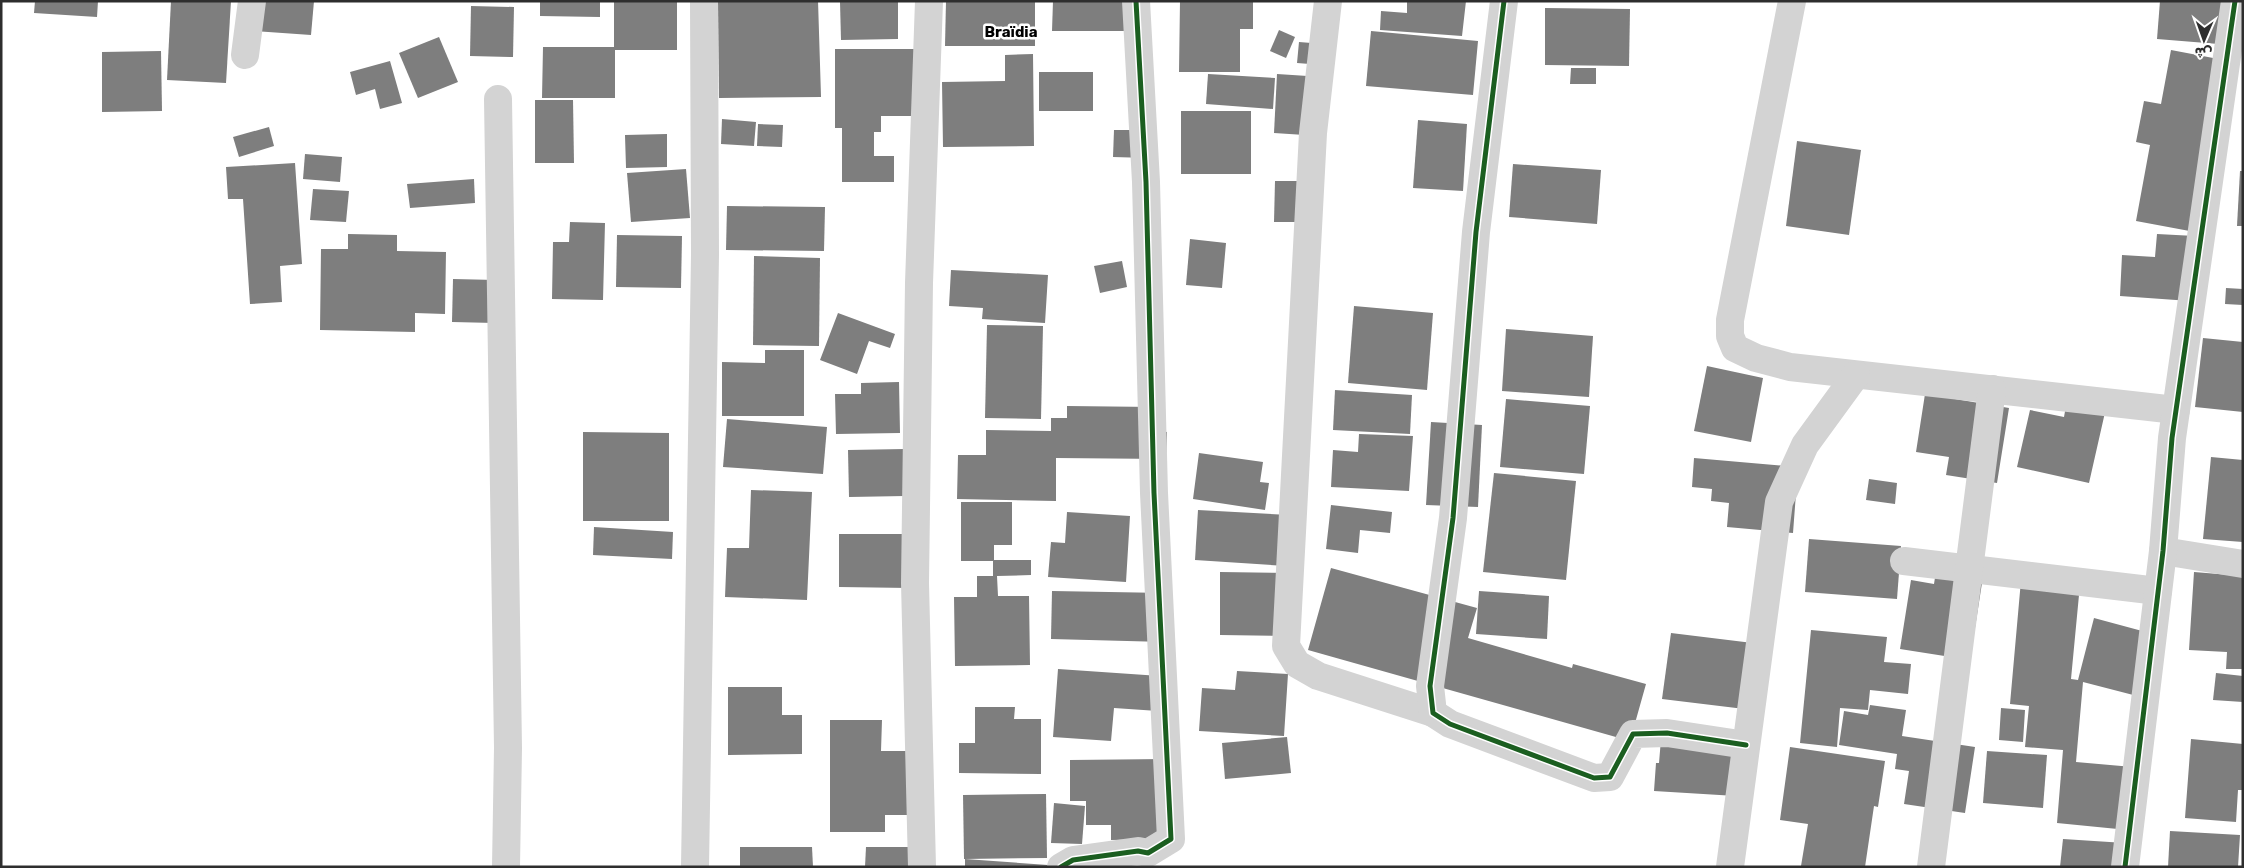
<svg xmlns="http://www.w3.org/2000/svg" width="2244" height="868" font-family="Rubik,'Noto Sans Arabic',sans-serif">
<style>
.building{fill:#7e7e7e}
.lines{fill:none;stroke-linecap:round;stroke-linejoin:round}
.minor{stroke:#d3d3d3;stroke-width:28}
.cycleway-casing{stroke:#fff;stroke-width:8}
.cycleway{stroke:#1b5e20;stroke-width:5}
.labels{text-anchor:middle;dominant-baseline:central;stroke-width:5;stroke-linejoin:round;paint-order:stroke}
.quarter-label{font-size:15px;font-weight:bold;fill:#000;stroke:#fff}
</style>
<rect width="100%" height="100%" fill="#fff"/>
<!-- building -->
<g class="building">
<polygon points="35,1 98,1 97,17 34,13"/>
<polygon points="171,1 231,1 226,83 167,80"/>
<polygon points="256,1 314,1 311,35 254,31"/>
<polygon points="540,1 600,1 600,17 540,16"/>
<polygon points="614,1 677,1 677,50 615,50 615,98 542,98 543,47 614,47"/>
<polygon points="718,1 818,1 821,97 719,98"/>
<polygon points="898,1 898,39 841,40 840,2"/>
<polygon points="946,1 1035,1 1035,46 945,46"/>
<polygon points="1053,1 1136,1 1136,31 1052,31"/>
<polygon points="1180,1 1253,1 1253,29 1240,29 1240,72 1179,72"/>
<polygon points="1407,1 1466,1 1462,36 1380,30 1381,11 1407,13"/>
<polygon points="2160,1 2243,1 2243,46 2157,39"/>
<polygon points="471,6 514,7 513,57 470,56"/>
<polygon points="1545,8 1630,9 1629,66 1545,65"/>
<polygon points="1279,30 1295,37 1286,58 1270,51"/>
<polygon points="1371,31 1478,41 1473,95 1366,86"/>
<polygon points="439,37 458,82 418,98 399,53"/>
<polygon points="1299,42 1324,44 1323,65 1297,63"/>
<polygon points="835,49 915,49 916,116 881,116 881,132 874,132 874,156 894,156 894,182 842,182 842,128 835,128"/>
<polygon points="2171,50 2229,61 2211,235 2136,221 2150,145 2136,142 2144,101 2161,104"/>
<polygon points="161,51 162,111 102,112 102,52"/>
<polygon points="1033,54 1034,146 943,147 942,82 1005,81 1005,55"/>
<polygon points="390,61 402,103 380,109 375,89 356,95 350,72"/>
<polygon points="1571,68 1596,68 1596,84 1570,84"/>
<rect x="1039" y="72" width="54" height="39"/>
<polygon points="1208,74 1275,78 1273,109 1206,104"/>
<polygon points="1277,74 1323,77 1320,136 1274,133"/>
<polygon points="535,100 573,100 574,163 535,163"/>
<rect x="1181" y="111" width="70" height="63"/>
<polygon points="722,119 756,122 754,146 721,144"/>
<polygon points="1418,120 1467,124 1463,191 1413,188"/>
<polygon points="758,124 783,125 782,147 757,146"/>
<polygon points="269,127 274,146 239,157 233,137"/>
<polygon points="1114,130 1148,130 1148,158 1113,157"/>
<polygon points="667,134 667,167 626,168 625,135"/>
<polygon points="1797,141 1861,150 1849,235 1786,226"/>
<polygon points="305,154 342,157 340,182 303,179"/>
<polygon points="295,163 302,264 280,266 282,302 250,304 243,199 228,199 226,167"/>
<polygon points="1513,164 1601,170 1597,224 1509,217"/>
<polygon points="686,169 690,218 631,222 627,173"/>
<polygon points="2240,171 2243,171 2243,226 2237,226"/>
<polygon points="474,179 475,203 410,208 407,184"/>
<polygon points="1275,181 1317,181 1317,222 1274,222"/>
<polygon points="313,189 349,191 346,222 310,220"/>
<polygon points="727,206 825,207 824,251 726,250"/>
<polygon points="570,222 605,223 603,300 552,299 553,242 569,242"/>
<polygon points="348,234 397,235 397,251 446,252 445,314 415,313 415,332 320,330 321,249 348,249"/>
<polygon points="2157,234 2195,236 2190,301 2120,296 2122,255 2155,257"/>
<polygon points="617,235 682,236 681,288 616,287"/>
<polygon points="1190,239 1226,243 1222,288 1186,285"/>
<polygon points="754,256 820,258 819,346 753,345"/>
<polygon points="1122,261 1127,287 1100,293 1094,266"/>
<polygon points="951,270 1048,275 1045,323 982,319 983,308 949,306"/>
<polygon points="453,279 496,280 495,323 452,322"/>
<polygon points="2226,288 2243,289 2243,305 2225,304"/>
<polygon points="1354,306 1433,313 1427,390 1348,383"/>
<polygon points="838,313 895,334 890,348 869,341 857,374 820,360"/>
<polygon points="987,325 1043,326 1041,419 985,418"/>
<polygon points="1506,329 1593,336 1589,397 1502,391"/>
<polygon points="2203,338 2243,342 2243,412 2195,407"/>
<polygon points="765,350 804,350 804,416 722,416 722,362 765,363"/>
<polygon points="1707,366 1763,378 1751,442 1694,431"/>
<polygon points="899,382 900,433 836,434 835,394 861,394 861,383"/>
<polygon points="1335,390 1412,395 1410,434 1333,430"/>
<polygon points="1925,394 2009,408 1997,483 1946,475 1949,457 1916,452"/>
<polygon points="1506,399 1590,406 1584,474 1500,467"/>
<polygon points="2067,400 2106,408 2089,483 2017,467 2030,410 2064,417"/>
<polygon points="1067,406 1155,407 1150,430 1167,432 1166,459 1056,458 1056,501 957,499 958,455 986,455 986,430 1051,431 1051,418 1067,418"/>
<polygon points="727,419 827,427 823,474 723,467"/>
<polygon points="1431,422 1482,425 1478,507 1426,505"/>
<polygon points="583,432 669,433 669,521 583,521"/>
<polygon points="1359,434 1413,436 1409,491 1331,487 1333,450 1358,452"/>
<polygon points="905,449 905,496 849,497 848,450"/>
<polygon points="1199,453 1263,462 1260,482 1269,483 1265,510 1193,499"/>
<polygon points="2211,457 2243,460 2243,542 2203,539"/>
<polygon points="1694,458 1798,467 1793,533 1727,527 1729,503 1711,501 1712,489 1692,487"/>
<polygon points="1494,473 1576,481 1566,580 1483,572"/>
<polygon points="1869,479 1897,483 1895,504 1866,500"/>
<polygon points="751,490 812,492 807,600 725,597 727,548 749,548"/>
<polygon points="961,502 1012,502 1012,545 994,545 994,560 1031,560 1031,575 997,576 998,596 1029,596 1030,665 955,666 954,597 977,597 977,576 993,576 993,561 961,561"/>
<polygon points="1331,505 1392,512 1390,533 1360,530 1358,553 1326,549"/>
<polygon points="1198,510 1289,515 1286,566 1195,560"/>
<polygon points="1067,512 1130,516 1126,582 1048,577 1051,542 1065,543"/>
<polygon points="594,527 673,532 672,559 593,555"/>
<polygon points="839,534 911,534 910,588 839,587"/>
<polygon points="1809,539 1901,546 1897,599 1805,592"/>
<polygon points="1938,558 1982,583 1970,660 1900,649 1911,580 1934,584"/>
<polygon points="1331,568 1477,608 1468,638 1572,668 1573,664 1646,684 1630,741 1308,650"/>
<polygon points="2022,569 2081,574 2071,679 2078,680 2094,618 2157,635 2141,697 2083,682 2076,762 2144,768 2138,831 2057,823 2063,750 2025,747 2029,706 2010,704"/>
<polygon points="1220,572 1299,573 1299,636 1220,635"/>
<polygon points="2194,572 2243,576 2243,669 2226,669 2227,652 2189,650"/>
<polygon points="1052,591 1166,593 1165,642 1051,639"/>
<polygon points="1479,591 1549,596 1547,639 1476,634"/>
<polygon points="1811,630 1887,637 1884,662 1911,664 1908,694 1870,690 1868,710 1840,708 1837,747 1800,743"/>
<polygon points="1671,633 1769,645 1761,711 1662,699"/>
<polygon points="1058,669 1160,676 1158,711 1114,708 1111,741 1053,737"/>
<polygon points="1237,671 1288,674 1284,736 1199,731 1202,688 1235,690"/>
<polygon points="2216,673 2243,676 2243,702 2213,700"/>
<polygon points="728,687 782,687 782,715 802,715 802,754 728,755"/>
<polygon points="1870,705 1906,710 1902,736 1975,747 1965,813 1904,804 1909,771 1895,769 1897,754 1839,745 1844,711 1868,715"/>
<polygon points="975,707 1015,707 1014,719 1041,719 1041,774 959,773 959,743 975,743"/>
<polygon points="2001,708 2025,710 2023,742 1999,740"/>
<polygon points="830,720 882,720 881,751 907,751 907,815 885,815 885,832 830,832"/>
<polygon points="1287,737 1291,773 1225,779 1222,743"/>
<polygon points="1661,739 1739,744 1736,796 1654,791 1656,763 1659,763"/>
<polygon points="2191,739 2243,744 2243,790 2238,790 2236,822 2185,818"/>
<polygon points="1790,747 1885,761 1878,807 1874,806 1865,867 1801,866 1808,824 1780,820"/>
<polygon points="1987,751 2047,755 2043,808 1983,803"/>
<polygon points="1166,759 1167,839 1111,840 1111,825 1086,825 1086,801 1070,801 1070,760"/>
<polygon points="1046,794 1047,858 964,859 963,795"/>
<polygon points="1054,803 1085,806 1082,844 1051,843"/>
<polygon points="2170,831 2240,835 2238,867 2168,867"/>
<polygon points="2063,839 2125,843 2123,867 2060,867"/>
<polygon points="740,847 812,847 813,867 740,867"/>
<polygon points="866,847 922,847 922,867 865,867"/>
<polygon points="965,859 1048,865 1048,867 965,867"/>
</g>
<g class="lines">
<!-- minor -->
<g class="minor">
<polyline points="1328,1 1313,133 1286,646 1297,664 1318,676 1433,713"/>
<polyline points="1504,1 1476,232 1453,518 1430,686 1433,713 1450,724 1594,778 1610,777 1633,734 1667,733 1746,745"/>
<polyline points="1792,1 1730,320 1730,336 1735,348 1756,358 1790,367 2176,410"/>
<polyline points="245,55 252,1"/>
<polyline points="498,99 508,748 506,867"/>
<polyline points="2163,551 2243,564"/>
<polyline points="1904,561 2158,591"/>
<polyline points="695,867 705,255 704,1"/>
<polyline points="922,867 915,583 919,283 929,1"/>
<polyline points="1061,867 1073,860 1138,851 1148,853 1171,839 1154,493 1146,182 1136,1"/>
<polyline points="1730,867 1779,502 1805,445 1856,375"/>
<polyline points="1931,867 1992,389"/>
<polyline points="2125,867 2163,551 2172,438 2235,1"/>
</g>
<defs>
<g id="cycleway">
<polyline points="1504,1 1476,232 1453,518 1430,686 1433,713 1450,724 1594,778 1610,777 1633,734 1667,733 1746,745"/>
<polyline points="1061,867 1073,860 1138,851 1148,853 1171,839 1154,493 1146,182 1136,1"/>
<polyline points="2125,867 2163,551 2172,438 2235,1"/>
</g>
</defs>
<!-- cycleway casing -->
<use href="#cycleway" class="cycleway-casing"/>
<!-- cycleway -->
<use href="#cycleway" class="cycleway"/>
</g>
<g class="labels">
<!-- quarter labels -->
<g class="quarter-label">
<text x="1011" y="32">Braïdia</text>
</g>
</g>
<!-- border -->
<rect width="2244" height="868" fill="none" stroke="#2e2e2e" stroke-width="5"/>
<!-- north arrow -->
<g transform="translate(2204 40) rotate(182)" stroke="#ffffff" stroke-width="4" paint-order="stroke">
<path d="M0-4L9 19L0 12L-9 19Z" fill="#2e2e2e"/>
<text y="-8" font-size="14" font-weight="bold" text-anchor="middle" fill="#2e2e2e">ش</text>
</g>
</svg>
